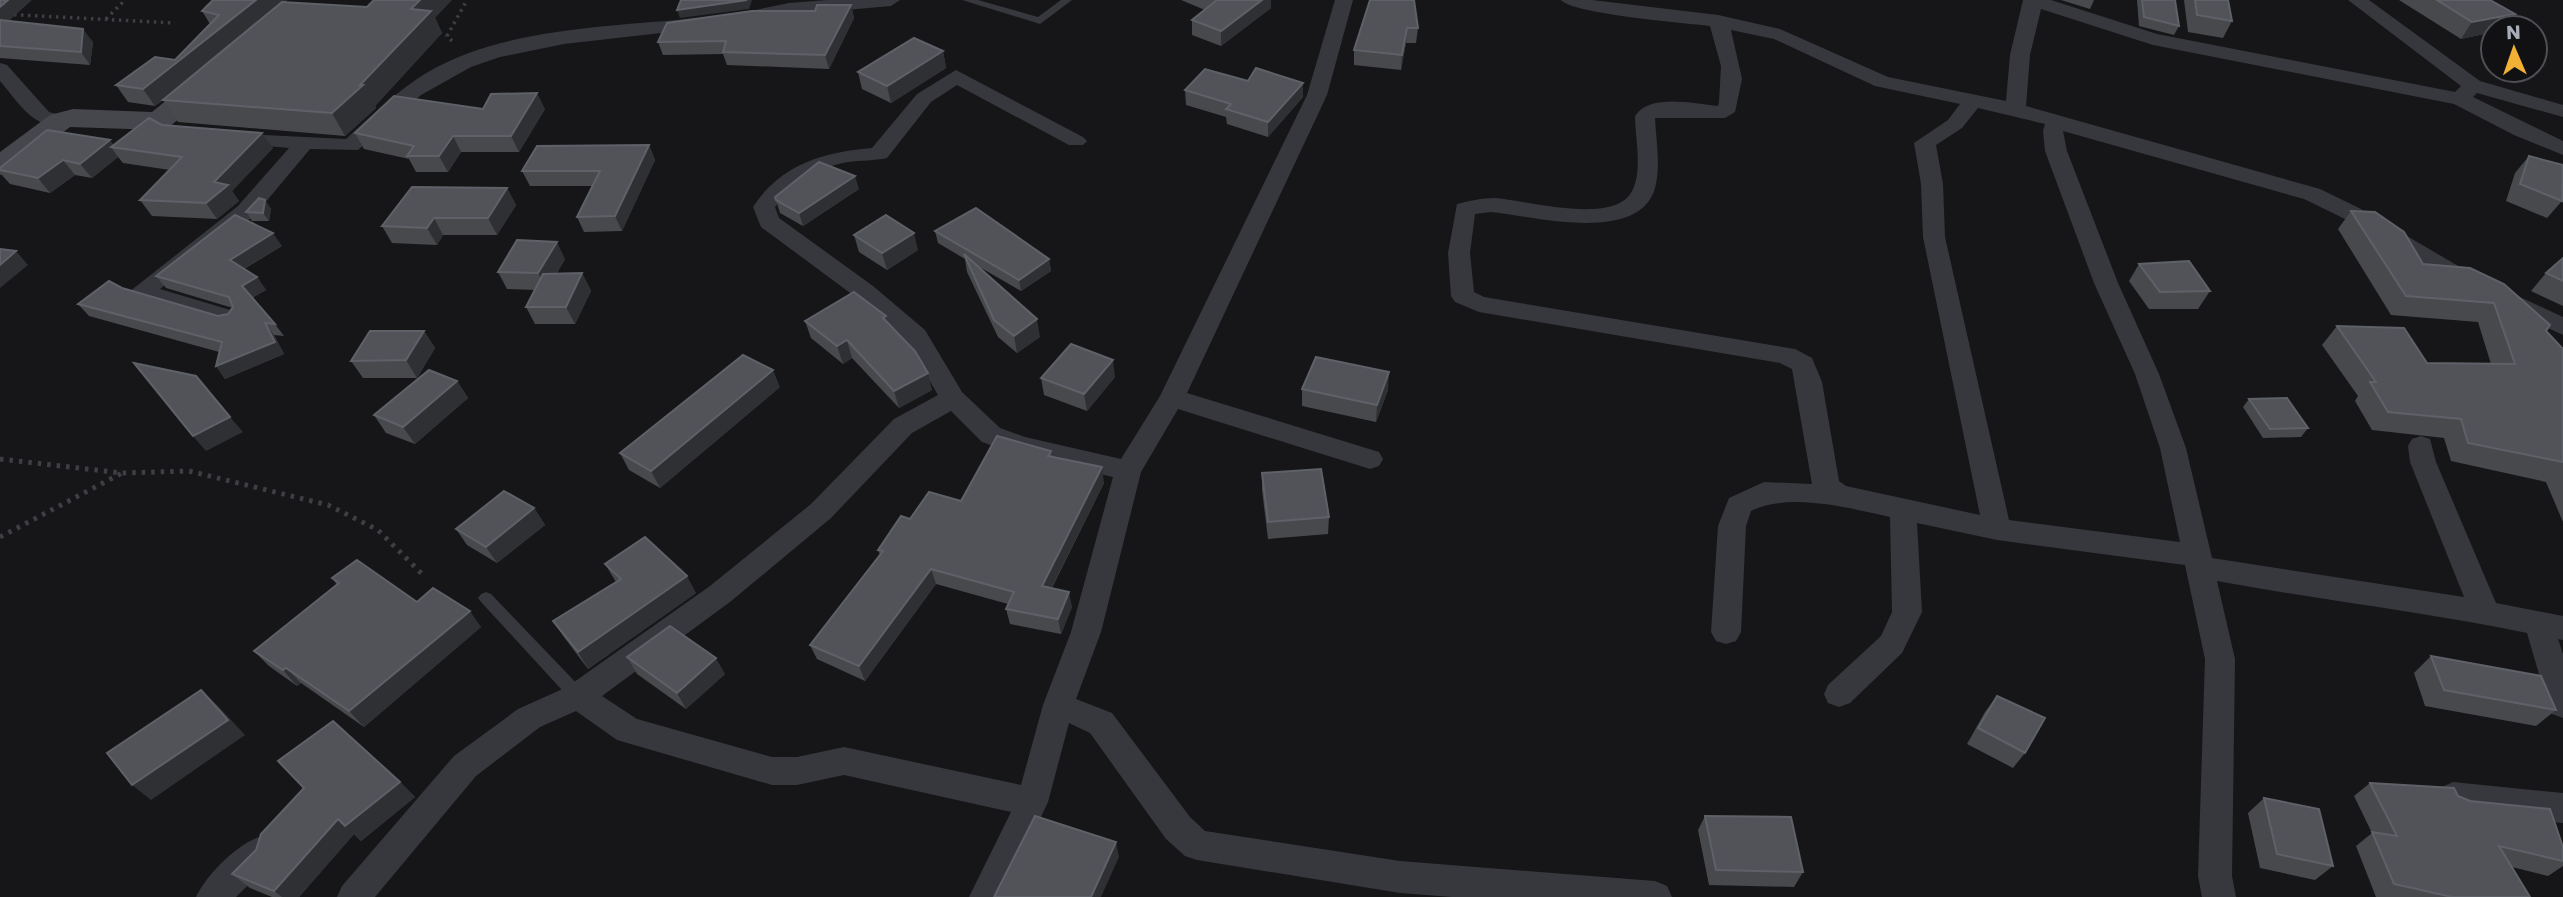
<svg xmlns="http://www.w3.org/2000/svg" width="2563" height="897" font-family="Poppins,sans-serif">
<style>
.lines{fill:none;stroke-linecap:round;stroke-linejoin:round}
.path-far1{stroke:#3d3f44;stroke-width:3.5;stroke-dasharray:2.5 4.5;stroke-linecap:butt}
.path{stroke:#3d3f44;stroke-width:5;stroke-dasharray:3.5 6;stroke-linecap:butt}
.lane{fill:#37383d;fill-rule:evenodd}
.street{fill:#37383d;fill-rule:evenodd}
.secondary{fill:#45474d;fill-rule:evenodd}
.wall{fill:#47494d}
.shaded-wall{fill:#2f3033}
.building{fill:#525359;stroke:#5f6168;stroke-width:2}
</style>
<rect width="100%" height="100%" fill="#161618"/>
<g class="lines">
<!-- path-far1 -->
<g class="path-far1">
<polyline points="0,14 175,23"/>
<polyline points="106,19 125,0"/>
<polyline points="452,41 447,36 467,0"/>
</g>
<!-- path -->
<g class="path">
<polyline points="0,459 122,473 189,471 328,505 378,530 425,577"/>
<polyline points="0,537 122,473"/>
</g>
<!-- lane -->
<g class="lane">
<polygon points="962,0 978,0 1038,17 1061,0 1072,0 1040,24"/>
<polygon points="486,592 491,594 584,691 586,696 584,701 578,703 572,701 481,602 478,598 481,594"/>
</g>
<!-- street -->
<g class="street">
<polygon points="827,0 900,0 891,6 789,15 743,24 733,18 736,14 789,3"/>
<path d="M1335,0h18l-26,95 -140,298 192,59 4,7 -4,7 -9,3 -192,-60 -37,63 -40,160 -25,67 36,14 78,104 15,14 195,30 255,20 12,5 5,11h-220l-52,-4 -203,-33 -12,-4 -19,-17 -76,-106 -21,-10 -21,79 -45,95h-34l42,-85 -167,-37 -47,10h-25l-155,-45 -41,-29 -36,16 -64,49 -101,121h-38l5,-11 112,-130 64,-47 49,-22 143,-101 101,-82 83,-85 44,-24 -31,-53 -50,-44 -96,-71 -8,-20c28,-43 71,-55 119,-59l45,-54 39,-24 127,67 4,4 -4,4h-14l-112,-60 -26,17 -44,56c-13,3 -26,2 -39,4 -28,4 -56,23 -73,45l4,11 94,68 52,44 37,62 38,36 25,9 96,22 39,-63 147,-301zM951,411l31,31 39,14 92,21 -42,155 -28,73 -22,80 -177,-38 -47,10h-25l-135,-38 -35,-23 128,-94 101,-84 81,-85z"/>
<path d="M1561,0h31l126,15 62,14 108,48 118,24 4,-46 13,-55h28l106,34 298,58 6,-6 -113,-86h21l111,81 83,24v12l-86,-24 -4,4 90,44v14l-49,-20 -60,-31 -301,-59 -112,-36 -11,46 -4,51 294,83 39,19 113,66 4,5 -4,5h-16l-113,-66 -39,-19 -241,-68 4,20 51,132 41,91 27,74 26,110 252,39 -54,-135 -2,-16 4,-7 9,-3 9,3 6,23 60,141 67,13v24l-5,-1 5,15v64l-11,-4 -4,-9 -21,-72c-103,-21 -207,-33 -310,-52l18,78 -3,217 4,21h-34l-4,-21 7,-217 -20,-94 -188,-25 -80,-17 5,89 -20,41 -52,50 -11,4 -11,-4 -4,-9 4,-9 53,-49 11,-24 -2,-95c-41,-9 -102,-25 -139,-6l-5,15 -5,106 -5,9 -10,3 -10,-3 -5,-9 7,-106 11,-28 35,-16 48,2 -20,-115 -12,-6 -301,-51 -24,-10 -4,-6 -3,-43 9,-49c12,-3 25,-6 37,-6 32,2 121,28 138,-7 11,-20 3,-54 3,-75 16,-23 58,-12 83,-10l1,-4 2,-36 -11,-40c-24,-3 -138,-12 -149,-26zM1731,30l43,9 101,47 85,18 -12,16 -34,23 7,41 2,53 57,278 -134,-29 -7,-5 -17,-99 -10,-24 -17,-9 -311,-52 -10,-5 -4,-39 5,-39 16,-2c41,4 148,33 164,-24 6,-22 1,-48 0,-70h70l10,-6 7,-33zM1978,108l67,16 -2,7 2,20 49,132 41,91 25,74 20,94 -171,-22 -64,-283 -2,-53 -7,-39 26,-17z"/>
<path d="M698,18l7,2 3,4 -3,4 -141,16 -64,13 -29,10 -50,28 -63,55 -48,-1 -56,67 -94,73 77,23 3,6 -3,6 -9,2 -95,-28 -4,-6 109,-86 51,-58 -59,-5 -11,-6 4,-4 123,6c26,-24 52,-49 82,-67 79,-45 182,-45 270,-54z"/>
<path d="M0,63l7,2 42,47 18,5 3,4 -3,4c-31,8 -49,-23 -67,-44z"/>
<polygon points="2505,290 2563,317 2563,335 2497,304 2493,298 2497,292"/>
<polygon points="2453,782 2563,793 2563,823 2453,812 2442,807 2437,797 2442,787"/>
<path d="M259,837l12,4 5,11 -5,11 -35,34h-40c10,-22 40,-52 63,-60z"/>
</g>
<!-- secondary -->
<polygon class="secondary" points="210,71 220,73 224,79 220,85 169,127 159,130 70,127 11,172 0,175 0,152 50,115 73,109 152,112 200,73"/>
</g>
<!-- wall -->
<g class="wall">
<polygon points="0,0 9,21 93,42 90,65 0,58"/>
<polygon points="287,0 285,2 435,18 442,33 375,106 376,108 345,136 178,122 163,100 155,106 128,102 116,85 175,60 210,24 202,11"/>
<polygon points="1181,0 1271,0 1271,8 1221,46 1192,35 1192,20 1205,10"/>
<polygon points="1370,0 1418,28 1416,43 1406,43 1401,70 1354,65 1354,50"/>
<polygon points="2061,0 2094,0 2090,9"/>
<polygon points="2137,0 2175,0 2179,26 2174,35 2139,26"/>
<polygon points="2184,0 2228,0 2232,21 2223,38 2188,32"/>
<polygon points="2399,0 2490,0 2515,14 2504,28 2493,28 2493,32 2461,39"/>
<polygon points="851,5 854,18 829,69 727,65 723,54 663,55 658,42"/>
<polygon points="943,51 946,68 891,103 862,89 858,72"/>
<polygon points="1185,90 1303,97 1268,137 1227,124 1226,117 1186,105"/>
<polygon points="545,109 519,152 461,152 448,172 416,172 409,159 364,149 355,133"/>
<polygon points="162,125 273,148 232,191 239,201 217,219 152,216 140,200 170,170 123,163 118,157 92,178 75,175 50,193 10,184 0,173 0,168 114,145"/>
<polygon points="649,145 655,160 622,231 584,232 577,217 592,186 530,186 522,171"/>
<polygon points="2529,156 2562,201 2547,218 2506,201 2515,173"/>
<polygon points="507,188 516,205 497,235 443,235 437,245 392,243 382,226"/>
<polygon points="859,189 803,226 780,213 775,197"/>
<polygon points="265,200 271,209 269,221 252,221 246,212"/>
<polygon points="2351,211 2423,264 2546,331 2563,349 2563,522 2546,482 2451,461 2444,438 2372,430 2355,401 2358,396 2322,345 2337,326 2427,363 2491,364 2478,322 2391,315 2338,229"/>
<polygon points="935,231 1049,259 1051,271 1021,291 976,265 1040,337 1017,353 998,337 967,272 965,259 938,243"/>
<polygon points="854,235 918,250 887,270 859,252"/>
<polygon points="282,246 244,269 257,277 266,290 252,298 275,324 284,336 274,335 284,354 225,379 216,366 219,352 89,316 78,304 122,288 218,316 228,314 233,308 166,288 156,276"/>
<polygon points="2563,258 2563,306 2531,291 2546,273"/>
<polygon points="565,259 557,273 582,273 591,291 575,324 535,324 526,307 535,290 507,289 498,272"/>
<polygon points="2139,264 2210,291 2198,309 2149,309 2129,281"/>
<polygon points="805,321 888,323 932,390 899,408 852,358 843,364 811,338"/>
<polygon points="424,331 435,348 417,378 363,378 351,361"/>
<polygon points="1115,377 1087,411 1044,395 1041,378"/>
<polygon points="457,381 468,398 415,444 386,433 374,415"/>
<polygon points="780,387 660,488 629,470 620,453"/>
<polygon points="1302,389 1388,390 1376,422 1302,406"/>
<polygon points="2249,399 2308,428 2301,437 2263,438 2243,407"/>
<polygon points="1051,451 1052,457 1104,483 1052,588 1072,607 1061,634 1010,624 1006,609 1008,604 936,584 865,681 817,659 810,645 880,555 878,550 910,519 961,501"/>
<polygon points="1262,473 1329,517 1328,534 1268,539 1262,490"/>
<polygon points="534,508 545,525 497,563 467,545 456,529"/>
<polygon points="605,564 696,593 588,669 564,637 553,621 616,582"/>
<polygon points="332,578 417,602 481,627 364,727 301,683 297,686 269,666 254,651 337,585"/>
<polygon points="2431,656 2556,710 2536,726 2425,706 2414,673"/>
<polygon points="627,657 725,674 686,709 637,674"/>
<polygon points="1997,696 2025,753 2013,768 1967,744 1985,712"/>
<polygon points="400,782 415,797 361,841 354,834 299,897 272,897 250,888 232,874"/>
<polygon points="2370,783 2458,796 2563,847 2563,866 2548,876 2512,867 2530,897 2376,897 2356,846 2372,833 2354,796"/>
<polygon points="2264,798 2333,866 2315,880 2260,868 2248,813"/>
<polygon points="1705,816 1803,872 1794,887 1709,885 1698,830"/>
</g>
<!-- shaded-wall -->
<g class="shaded-wall">
<polygon points="8,0 32,0 0,29 0,7"/>
<polygon points="256,0 287,0 155,106 143,89"/>
<polygon points="420,0 452,0 435,18 442,33 375,106 376,108 345,136 332,113 360,85 411,9"/>
<polygon points="747,0 752,0 749,9 680,18 677,10"/>
<polygon points="1262,0 1271,0 1271,8 1221,46 1221,31"/>
<polygon points="851,5 854,18 829,69 825,55"/>
<polygon points="2515,14 2504,28 2493,28 2493,32 2461,39 2472,22"/>
<polygon points="1407,28 1406,43 1401,70 1402,55"/>
<polygon points="83,29 93,42 90,65 81,52"/>
<polygon points="943,51 946,68 891,103 887,86"/>
<polygon points="1303,83 1303,97 1268,137 1268,122"/>
<polygon points="537,93 545,109 519,152 511,136"/>
<polygon points="262,133 273,148 232,191 239,201 217,219 206,203 214,182"/>
<polygon points="453,136 461,152 448,172 439,156"/>
<polygon points="110,140 116,148 111,147 118,157 92,178 80,164"/>
<polygon points="649,145 655,160 622,231 615,216"/>
<polygon points="63,160 75,175 50,193 38,178"/>
<polygon points="855,176 859,189 803,226 799,213"/>
<polygon points="507,188 516,205 497,235 488,218"/>
<polygon points="265,200 271,209 269,221 263,213"/>
<polygon points="434,218 443,235 437,245 427,228"/>
<polygon points="273,233 282,246 238,272 230,260"/>
<polygon points="914,233 918,250 887,270 882,253"/>
<polygon points="557,242 565,259 547,290 538,273"/>
<polygon points="16,251 28,265 0,288 0,265"/>
<polygon points="1049,259 1051,271 1021,291 1019,280"/>
<polygon points="582,273 591,291 575,324 566,307"/>
<polygon points="257,277 266,290 251,298 242,286"/>
<polygon points="1037,319 1040,337 1017,353 1014,336"/>
<polygon points="265,323 274,335 284,354 225,379 216,366"/>
<polygon points="424,331 435,348 417,378 406,360"/>
<polygon points="847,340 852,358 843,364 837,346"/>
<polygon points="1113,360 1115,377 1087,411 1084,394"/>
<polygon points="773,370 780,387 660,488 651,471"/>
<polygon points="1389,372 1388,390 1376,422 1377,405"/>
<polygon points="928,373 932,390 899,408 894,391"/>
<polygon points="457,381 468,398 415,444 403,427"/>
<polygon points="230,417 243,432 206,451 193,436"/>
<polygon points="1102,467 1104,483 1045,601 1042,586"/>
<polygon points="534,508 545,525 497,563 486,547"/>
<polygon points="931,569 936,584 865,681 859,666"/>
<polygon points="687,576 696,593 588,669 578,652"/>
<polygon points="1069,592 1072,607 1061,634 1058,619"/>
<polygon points="470,611 481,627 364,727 349,711"/>
<polygon points="716,658 725,674 686,709 677,693"/>
<polygon points="286,668 301,683 297,686 283,670"/>
<polygon points="201,690 218,706 245,735 151,800 132,785"/>
<polygon points="400,782 415,797 361,841 345,826"/>
<polygon points="338,819 354,834 299,897 282,897 274,891"/>
<polygon points="1116,842 1119,857 1101,897 1091,897"/>
</g>
<!-- building -->
<g class="building">
<polygon points="0,0 8,0 0,7"/>
<polygon points="213,0 256,0 143,89 116,85 155,57 175,60 219,15 202,11"/>
<polygon points="374,0 420,0 411,9 431,11 360,85 363,85 332,113 163,100 282,2 367,7"/>
<polygon points="681,0 747,0 677,10"/>
<polygon points="1217,0 1262,0 1221,31 1192,20"/>
<polygon points="1370,0 1414,0 1418,28 1407,28 1402,55 1354,50"/>
<polygon points="2142,0 2175,0 2179,26 2144,17"/>
<polygon points="2195,0 2228,0 2232,21 2197,15"/>
<polygon points="2437,0 2490,0 2515,14 2472,22"/>
<polygon points="817,5 851,5 825,55 723,52 726,41 658,42 667,23 752,11 815,11"/>
<polygon points="0,20 83,29 81,52 0,46"/>
<polygon points="914,38 943,51 887,86 858,72"/>
<polygon points="1256,68 1303,83 1268,122 1226,109 1231,104 1185,90 1205,69 1248,81"/>
<polygon points="537,93 511,136 453,136 439,156 407,156 414,146 355,133 394,96 483,109 491,94"/>
<polygon points="149,118 162,125 262,133 214,182 228,185 206,203 140,200 182,157 111,147"/>
<polygon points="47,130 110,140 80,164 63,160 38,178 0,170 0,168"/>
<polygon points="649,145 615,216 577,217 600,171 522,171 537,146"/>
<polygon points="2529,156 2563,165 2562,201 2520,184"/>
<polygon points="819,162 855,176 799,213 776,200 775,197"/>
<polygon points="412,187 507,188 488,218 434,218 427,228 382,226"/>
<polygon points="259,198 265,200 263,213 246,212"/>
<polygon points="976,208 1049,259 1019,280 935,231"/>
<polygon points="2351,211 2375,212 2404,232 2423,264 2470,268 2504,284 2550,325 2546,331 2563,349 2563,462 2468,443 2461,419 2388,412 2370,382 2376,382 2337,326 2404,328 2427,363 2515,364 2494,303 2406,296"/>
<polygon points="235,215 273,233 230,260 257,277 242,286 275,324 265,323 275,342 216,366 222,342 78,304 109,281 122,288 218,316 228,314 233,307 229,297 156,276"/>
<polygon points="886,215 914,233 882,253 854,235"/>
<polygon points="517,240 557,242 538,273 498,272"/>
<polygon points="0,249 16,251 0,265"/>
<polygon points="964,254 1037,319 1014,336 994,320"/>
<polygon points="2563,258 2563,281 2546,273"/>
<polygon points="2189,261 2210,291 2160,292 2139,264"/>
<polygon points="582,273 566,307 526,307 543,274"/>
<polygon points="854,292 886,316 883,318 915,351 928,373 894,391 847,340 837,346 805,321"/>
<polygon points="370,331 424,331 406,360 351,361"/>
<polygon points="1071,344 1113,360 1084,394 1041,378"/>
<polygon points="743,355 773,370 651,471 620,453"/>
<polygon points="1316,357 1389,372 1377,405 1302,389"/>
<polygon points="134,363 196,376 230,417 193,436"/>
<polygon points="429,370 457,381 403,427 374,415"/>
<polygon points="2287,398 2308,428 2270,429 2249,399"/>
<polygon points="997,436 1051,451 1048,456 1102,467 1042,586 1069,592 1058,619 1006,609 1014,592 931,569 859,666 810,645 883,551 878,550 901,516 910,519 929,492 961,501"/>
<polygon points="1321,469 1329,517 1268,522 1262,473"/>
<polygon points="504,491 534,508 486,547 456,529"/>
<polygon points="645,537 687,576 578,652 553,621 621,579 605,564"/>
<polygon points="357,560 417,602 433,588 470,611 349,711 286,668 283,670 254,651 339,583 332,578"/>
<polygon points="670,626 716,658 677,693 627,657"/>
<polygon points="2431,656 2541,676 2556,710 2444,690"/>
<polygon points="201,690 228,720 132,785 107,753"/>
<polygon points="1997,696 2045,718 2025,753 1978,728"/>
<polygon points="333,721 400,782 345,826 338,819 274,891 232,874 256,850 261,834 304,788 278,761"/>
<polygon points="2370,783 2454,788 2458,796 2470,801 2550,809 2563,847 2563,861 2499,846 2530,897 2452,897 2394,884 2372,832 2397,836"/>
<polygon points="2264,798 2319,809 2333,866 2277,854"/>
<polygon points="1035,816 1116,842 1091,897 994,897"/>
<polygon points="1705,816 1791,817 1803,872 1716,870"/>
</g>
<!-- north arrow -->
<g transform="translate(2514 49) rotate(358)"><circle r="33" fill="#111113" stroke="#4d4f55" stroke-width="2"/>
<path d="M0-5L12 26L0 18L-12 26Z" fill="#f2b134"/>
<text y="-10" font-size="19" font-weight="bold" text-anchor="middle" fill="#a8adb8">N</text>
</g>
</svg>
